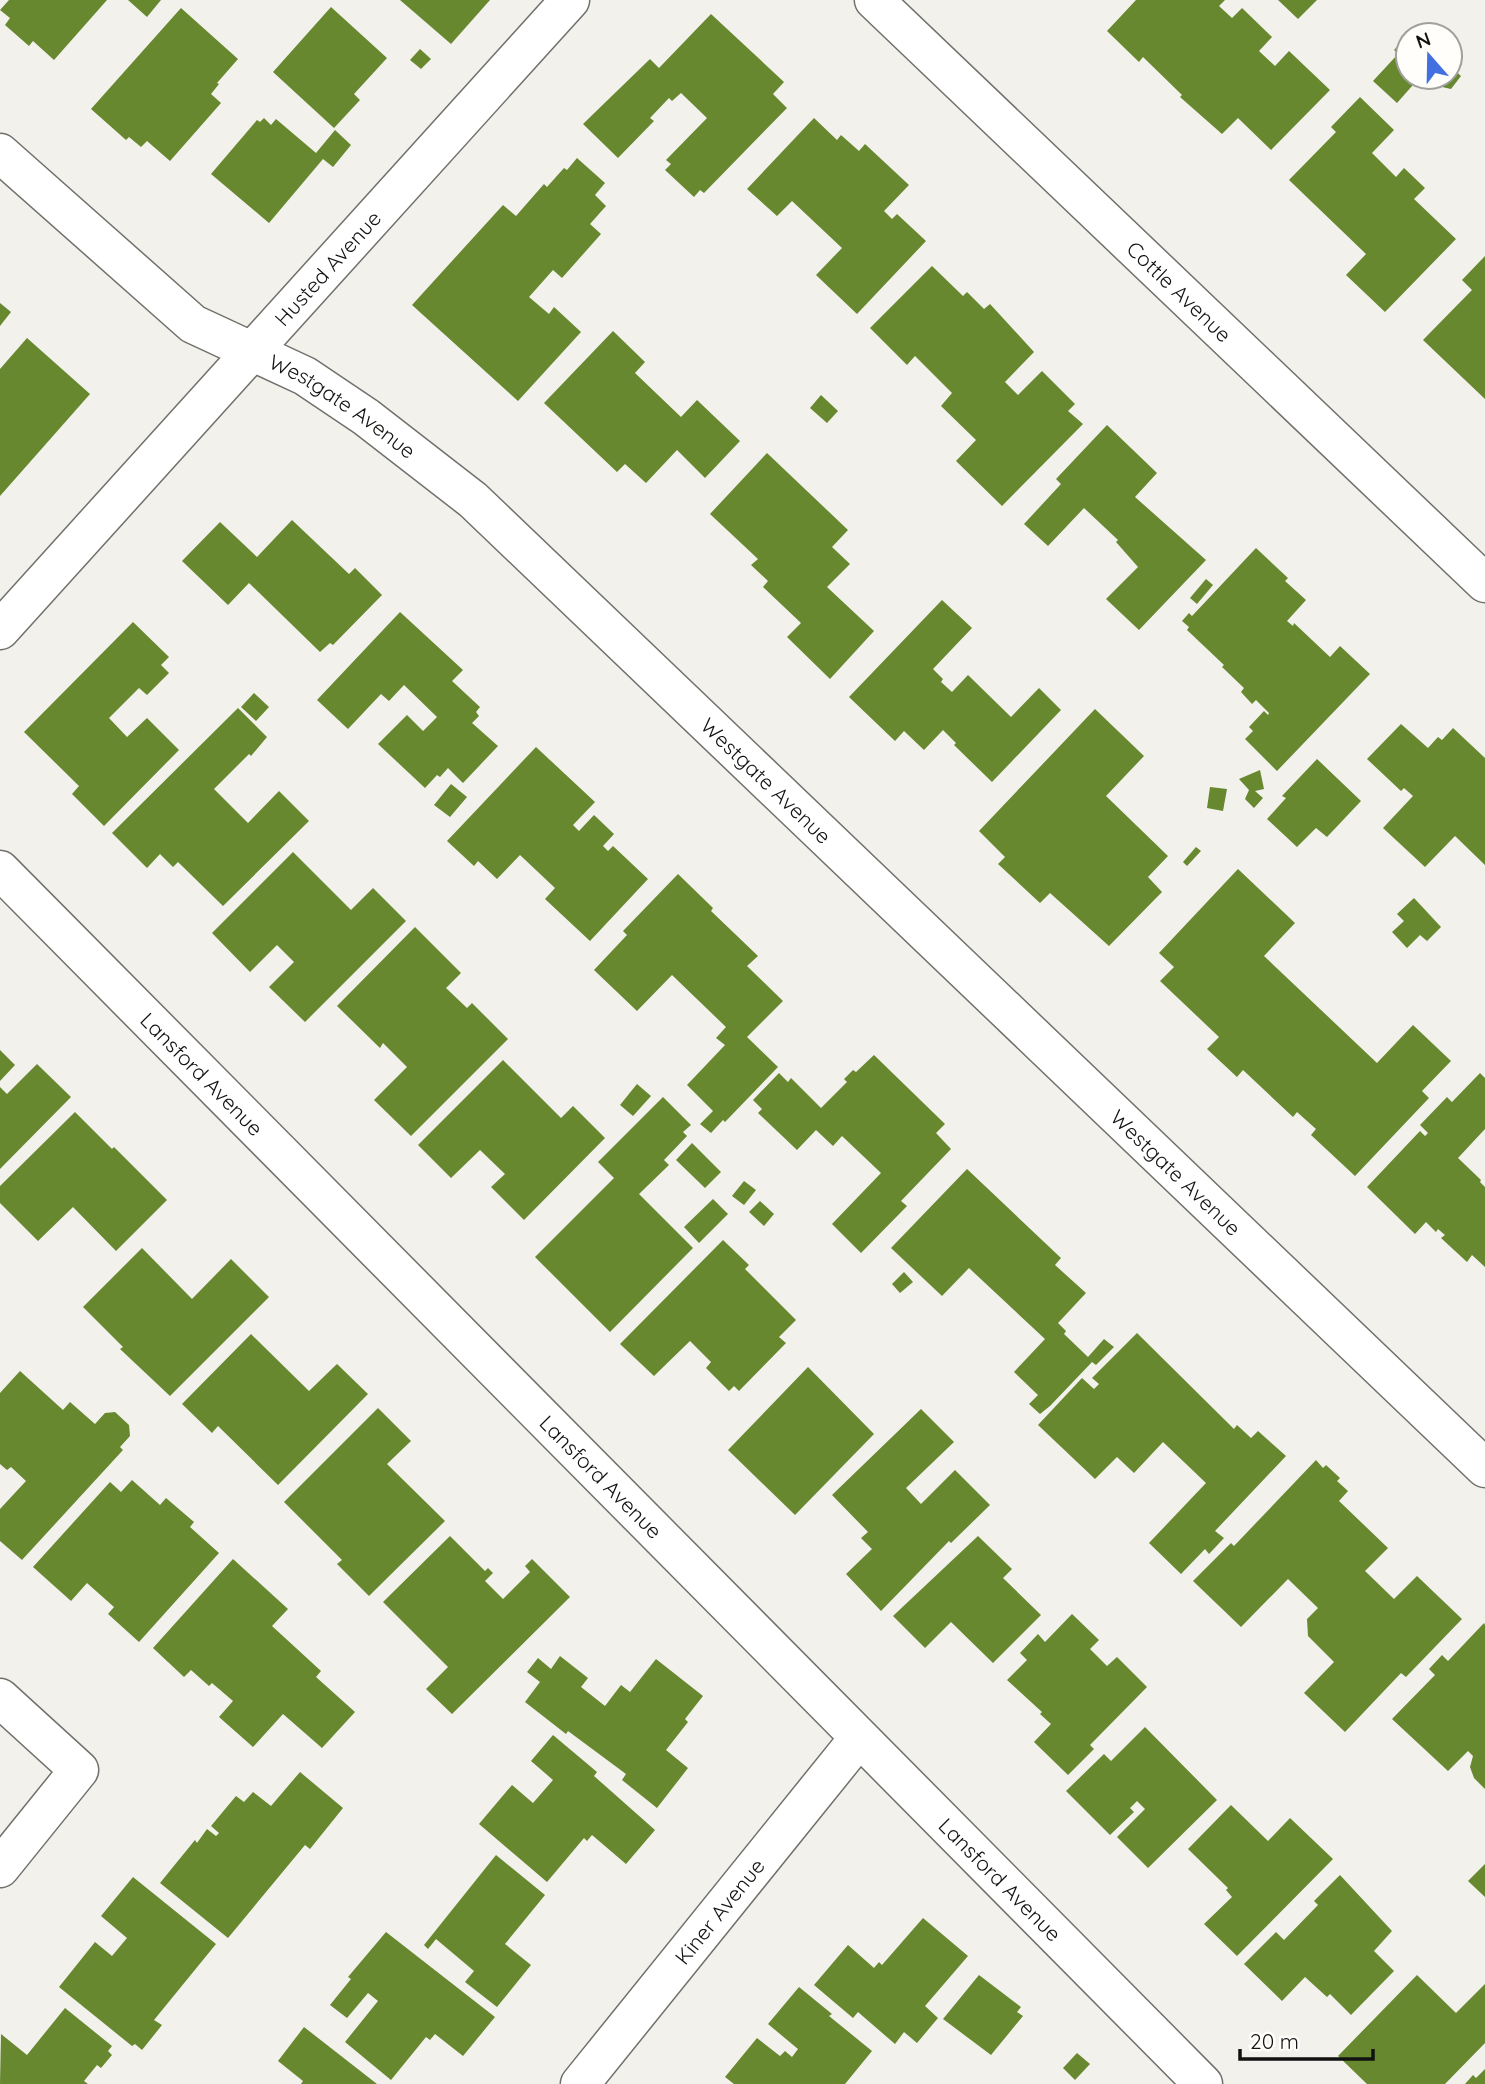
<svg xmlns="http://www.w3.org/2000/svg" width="1485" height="2084" font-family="Quicksand,sans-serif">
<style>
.building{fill:#67882f}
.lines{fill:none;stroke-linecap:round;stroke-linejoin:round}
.street-casing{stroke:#71706b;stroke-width:41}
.street{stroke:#fff;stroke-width:38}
.labels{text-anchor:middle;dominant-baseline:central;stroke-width:5;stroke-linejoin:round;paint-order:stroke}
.street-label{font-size:21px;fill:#121210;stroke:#fffefb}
</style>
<rect width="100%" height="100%" fill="#f2f1ec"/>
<!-- building -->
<g class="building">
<polygon points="9,0 107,0 54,60 33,41 29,46 5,25 10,18 0,10"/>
<polygon points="128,0 161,0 147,17"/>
<polygon points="400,0 490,0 451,44"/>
<polygon points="1136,0 1225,0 1219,6 1232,18 1242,8 1272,37 1259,51 1275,66 1289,51 1330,90 1271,150 1238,118 1222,134 1180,97 1182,95 1143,57 1139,62 1107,31"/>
<polygon points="1278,0 1317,0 1298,19"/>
<polygon points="331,7 387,58 354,94 360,100 334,128 273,72"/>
<polygon points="181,8 238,59 217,83 219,84 211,94 221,103 170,161 147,141 141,147 129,137 126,140 91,109"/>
<polygon points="711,14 784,82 773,94 787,108 704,193 700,190 694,197 665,170 671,164 666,160 707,118 681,93 672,101 669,98 650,118 654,121 618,158 583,124 650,59 659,68"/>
<polygon points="1408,35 1408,77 1420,77 1397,103 1373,81 1398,54 1394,50"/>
<polygon points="420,49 431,59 421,69 410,60"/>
<polygon points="1450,66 1461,76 1451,89 1429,84 1422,77 1450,77"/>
<polygon points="1360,97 1394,130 1372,153 1396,177 1404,168 1425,188 1414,199 1456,239 1385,312 1346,275 1366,254 1289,180 1336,132 1331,127"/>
<polygon points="264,118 271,125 276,119 316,153 335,130 351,145 333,167 323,159 269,223 211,174 257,120 260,122"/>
<polygon points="814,118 837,140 841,135 859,151 865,144 909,185 884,211 892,219 897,214 926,241 857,314 816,275 842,248 792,201 777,216 747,189"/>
<polygon points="577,158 605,183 595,195 606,206 590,224 601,234 562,278 553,270 529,297 549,314 554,307 581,332 518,401 412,305 503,205 516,216 544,184 547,187 564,168 567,170"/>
<polygon points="1485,256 1485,399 1423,340 1472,290 1462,280"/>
<polygon points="932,266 963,296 967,292 984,309 990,304 1034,352 1005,382 1018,395 1042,371 1075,404 1068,411 1083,424 1002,506 956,461 976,440 941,406 952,393 915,356 907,365 870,328"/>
<polygon points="0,303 11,312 0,326"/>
<polygon points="613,331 645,362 635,373 681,417 697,400 740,441 705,478 677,450 646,483 625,464 617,472 544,403"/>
<polygon points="27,338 90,394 0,496 0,369"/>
<polygon points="821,395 838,411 827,423 810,408"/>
<polygon points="1107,425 1157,473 1135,497 1206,560 1139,630 1106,599 1138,567 1116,542 1118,540 1084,508 1048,546 1024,524 1061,484 1056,479"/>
<polygon points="767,453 848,530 832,547 850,564 827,587 874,631 830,679 787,637 801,623 763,587 768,581 751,565 758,559 710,514"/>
<polygon points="292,520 349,574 355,568 382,595 333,645 330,643 320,652 249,583 228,605 182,561 220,522 257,557"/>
<polygon points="1256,548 1288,578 1285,581 1306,600 1287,621 1293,626 1294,623 1330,657 1340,646 1370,674 1277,771 1245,739 1253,731 1249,727 1264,711 1268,715 1269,713 1256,700 1252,704 1241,692 1244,688 1222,667 1224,665 1187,630 1189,627 1182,621 1189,613 1192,616"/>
<polygon points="1206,579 1213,585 1197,604 1190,598"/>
<polygon points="942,600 972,628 933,669 943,679 941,682 952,692 968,675 1011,717 1039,688 1061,710 992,782 954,745 956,743 943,730 924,750 904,731 895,741 849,697"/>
<polygon points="400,612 463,670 452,681 480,707 476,712 479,716 472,723 498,746 463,783 448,768 440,777 437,775 425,788 378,744 407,715 423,731 437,717 404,685 389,701 381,694 348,729 317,700"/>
<polygon points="133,622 169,657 161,665 169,673 147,695 139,688 109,718 127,737 147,718 179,750 104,826 72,794 79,786 24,732"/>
<polygon points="254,693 269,707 256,721 241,707"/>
<polygon points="238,708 267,737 251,756 249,754 214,789 248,823 279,791 309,821 223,906 178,862 173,867 160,854 147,868 112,833"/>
<polygon points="1095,709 1144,756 1106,796 1168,856 1148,877 1162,892 1109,946 1050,893 1040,903 998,864 1005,857 979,831"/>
<polygon points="1401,724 1428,748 1438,737 1442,740 1453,728 1485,758 1485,865 1455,836 1425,867 1383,828 1413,796 1404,788 1401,791 1367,759"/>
<polygon points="536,747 595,802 573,825 579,831 594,815 614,834 603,846 608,851 613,846 648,879 590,941 545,899 555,888 520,855 497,879 478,861 474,866 447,841"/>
<polygon points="1317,759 1361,801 1327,837 1316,828 1297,847 1267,819 1286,798 1282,796"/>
<polygon points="1260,770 1264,789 1255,791 1263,798 1254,808 1245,799 1249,790 1239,779"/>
<polygon points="451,784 467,797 450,817 434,805"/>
<polygon points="1210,787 1227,789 1223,811 1207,808"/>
<polygon points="1196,847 1201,851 1187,866 1183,862"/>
<polygon points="293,852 351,910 373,888 406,921 305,1022 269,987 294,962 277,945 250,972 212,933"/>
<polygon points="1238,869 1295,923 1264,956 1377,1063 1413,1025 1451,1061 1422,1091 1429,1098 1355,1176 1311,1135 1316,1129 1297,1112 1293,1117 1243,1070 1237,1077 1207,1049 1219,1037 1160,981 1174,967 1159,953"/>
<polygon points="678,874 713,908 711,911 758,956 747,966 783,1001 747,1037 778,1067 725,1122 723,1120 711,1133 700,1124 713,1111 687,1085 725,1045 716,1038 726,1027 672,975 637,1011 594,970 627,935 623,931"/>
<polygon points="1414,898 1441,927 1427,941 1420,935 1407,948 1392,932 1404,921 1397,914"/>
<polygon points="415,927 461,973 446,988 467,1008 472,1003 508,1039 411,1136 374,1100 407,1067 383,1043 380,1048 337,1006"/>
<polygon points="0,1050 15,1065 0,1081"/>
<polygon points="874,1055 945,1124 936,1133 951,1149 901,1201 907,1206 861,1253 832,1224 881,1173 842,1136 833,1146 816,1130 797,1150 758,1113 762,1109 753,1100 779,1073 788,1082 791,1078 821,1108 847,1082 844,1079 853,1070 856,1072"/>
<polygon points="503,1060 561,1118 573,1106 605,1138 524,1220 491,1187 505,1174 480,1150 451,1178 418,1145"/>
<polygon points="37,1064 71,1097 0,1169 0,1087 7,1094"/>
<polygon points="1480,1073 1485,1078 1485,1129 1458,1158 1481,1180 1480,1182 1485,1187 1485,1267 1472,1255 1467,1262 1441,1238 1445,1235 1438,1229 1436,1232 1426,1222 1415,1234 1367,1187 1420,1131 1425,1136 1428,1133 1420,1125 1447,1097 1452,1102"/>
<polygon points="637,1084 651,1096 633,1116 620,1105"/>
<polygon points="663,1097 691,1125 683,1132 687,1136 664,1160 669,1165 639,1194 693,1248 610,1332 535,1257 614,1178 598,1162"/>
<polygon points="75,1112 112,1149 114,1147 167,1200 116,1251 73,1207 38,1241 0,1203 0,1186"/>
<polygon points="692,1143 721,1172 705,1188 676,1160"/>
<polygon points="967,1169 1061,1258 1055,1265 1086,1293 1058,1323 1066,1331 1064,1334 1088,1357 1104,1339 1114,1347 1096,1365 1092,1362 1050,1406 1040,1414 1029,1404 1038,1395 1014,1372 1045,1339 969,1268 942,1296 891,1248"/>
<polygon points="744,1181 756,1190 744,1205 732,1196"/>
<polygon points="713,1199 728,1214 699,1243 684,1227"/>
<polygon points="760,1201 774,1214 764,1226 749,1212"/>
<polygon points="723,1240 749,1265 745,1269 796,1320 779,1337 786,1343 739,1391 734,1386 729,1391 706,1368 711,1362 690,1341 654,1376 620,1344"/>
<polygon points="142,1248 192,1299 231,1259 269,1297 170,1396 120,1349 123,1347 83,1307"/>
<polygon points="904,1272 913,1282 900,1293 892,1284"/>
<polygon points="1137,1333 1234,1429 1237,1425 1251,1438 1258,1431 1286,1456 1215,1531 1224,1538 1209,1554 1205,1549 1181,1574 1149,1543 1206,1483 1163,1442 1134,1473 1117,1457 1095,1479 1038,1425 1082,1378 1094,1389 1099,1384 1092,1378"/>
<polygon points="251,1334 309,1391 337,1364 368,1394 278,1485 218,1426 212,1433 182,1404"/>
<polygon points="808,1367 874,1434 795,1515 728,1450"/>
<polygon points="20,1371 63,1410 70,1402 95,1424 105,1413 115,1412 129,1425 130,1436 120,1447 123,1450 22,1560 0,1541 0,1509 26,1481 11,1467 7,1470 0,1464 0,1393"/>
<polygon points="378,1408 411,1441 387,1464 445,1521 369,1596 337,1564 342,1560 284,1502"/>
<polygon points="921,1409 954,1442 906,1488 921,1504 955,1470 990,1505 951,1543 949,1541 881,1611 846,1574 872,1549 861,1538 868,1532 832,1495"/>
<polygon points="1316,1460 1323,1468 1326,1465 1340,1478 1337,1481 1348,1491 1339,1501 1388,1548 1365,1571 1394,1599 1417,1576 1462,1619 1406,1677 1401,1673 1345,1732 1304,1693 1334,1662 1308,1636 1307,1619 1318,1608 1288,1579 1241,1627 1193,1581 1231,1543 1234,1546"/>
<polygon points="132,1480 160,1505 166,1498 194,1522 190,1527 219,1553 139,1642 108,1614 114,1607 87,1583 71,1601 33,1567 110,1482 121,1492"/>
<polygon points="450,1536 485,1571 488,1568 493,1573 485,1581 503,1599 530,1572 525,1566 532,1559 570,1597 452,1714 426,1689 448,1667 383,1602"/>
<polygon points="978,1536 1012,1569 1003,1578 1041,1615 993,1663 951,1622 925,1648 893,1616"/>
<polygon points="233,1559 288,1609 272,1626 321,1671 316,1677 355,1712 322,1748 283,1714 253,1747 219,1717 233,1701 212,1683 209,1686 191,1670 184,1677 153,1648"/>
<polygon points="1072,1614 1099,1640 1090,1649 1107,1666 1117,1657 1147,1687 1090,1745 1094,1749 1068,1775 1034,1742 1051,1724 1040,1714 1042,1712 1007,1680 1027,1660 1020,1653 1038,1634 1045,1642"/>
<polygon points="1484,1623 1485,1625 1485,1789 1474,1778 1470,1767 1473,1756 1468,1751 1448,1771 1392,1719 1435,1675 1429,1669 1442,1655 1448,1661"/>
<polygon points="560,1656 588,1678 581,1687 605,1706 621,1685 630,1692 656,1659 703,1696 685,1719 688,1722 666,1750 688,1768 657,1808 622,1780 626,1774 568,1731 566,1734 525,1702 540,1682 527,1672 538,1658 551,1669"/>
<polygon points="1145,1727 1217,1800 1148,1868 1117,1837 1145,1809 1137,1801 1130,1808 1134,1812 1110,1835 1066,1791 1104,1754 1111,1761"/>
<polygon points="553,1735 597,1772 594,1776 655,1830 626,1864 592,1835 587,1841 584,1838 547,1882 479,1824 512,1785 533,1803 553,1780 531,1761"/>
<polygon points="300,1772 343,1808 310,1849 305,1845 228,1938 160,1883 195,1840 197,1843 207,1829 216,1836 219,1833 211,1826 236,1796 244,1802 253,1792 271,1806"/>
<polygon points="1231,1805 1268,1841 1290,1818 1333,1859 1237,1956 1204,1924 1232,1897 1226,1890 1228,1888 1188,1849"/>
<polygon points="496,1855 545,1895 505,1944 531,1965 497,2007 465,1982 474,1971 436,1939 428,1949 424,1945"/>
<polygon points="1485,1864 1485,1897 1468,1881"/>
<polygon points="1340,1875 1392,1931 1374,1951 1394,1971 1351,2015 1330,1994 1327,1997 1305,1977 1282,2001 1244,1964 1276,1932 1284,1940 1318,1905 1314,1901"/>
<polygon points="133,1877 216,1944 154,2020 162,2025 142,2050 135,2044 132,2046 59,1987 95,1942 112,1956 127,1938 101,1916"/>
<polygon points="923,1918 968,1956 925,2006 938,2018 917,2043 904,2032 895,2044 858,2012 853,2018 814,1985 848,1945 874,1968 879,1962 882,1965"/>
<polygon points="386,1932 495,2017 463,2056 435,2034 430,2040 426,2037 391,2080 345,2042 378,2001 368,1993 347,2018 330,2005 351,1979 348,1977"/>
<polygon points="979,1975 1021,2007 1017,2012 1023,2016 991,2055 943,2019"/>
<polygon points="1417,1975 1456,2013 1485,1984 1485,2043 1445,2084 1367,2084 1338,2056"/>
<polygon points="799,1987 832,2014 829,2016 872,2051 845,2084 734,2084 725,2077 757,2038 780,2056 785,2051 792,2057 798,2049 768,2024"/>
<polygon points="65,2008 112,2046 108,2051 112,2055 101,2068 97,2065 84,2081 88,2084 0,2084 1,2034 27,2055"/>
<polygon points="304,2027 377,2084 301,2084 303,2081 278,2061"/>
<polygon points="1077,2053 1090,2064 1075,2080 1063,2068"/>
<polygon points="1485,2069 1485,2084 1465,2084 1473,2075 1476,2078"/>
</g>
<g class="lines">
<defs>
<g id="street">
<path id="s1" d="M874,0l611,583"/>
<path id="s2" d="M0,153l193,171 112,52 61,41 107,83 1012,968"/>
<path id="s3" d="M0,630l570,-630"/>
<path id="s4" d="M0,870l1203,1214"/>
<polyline points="0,1698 79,1770 0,1868"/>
<path id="s5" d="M580,2084l279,-346"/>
</g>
</defs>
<!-- street casing -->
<use href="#street" class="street-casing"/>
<!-- street -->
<use href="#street" class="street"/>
</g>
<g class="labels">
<!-- street labels -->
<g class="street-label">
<text stroke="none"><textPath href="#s3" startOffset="488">Husted Avenue</textPath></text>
<text stroke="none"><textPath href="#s1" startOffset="422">Cottle Avenue</textPath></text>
<text stroke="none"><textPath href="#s2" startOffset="429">Westgate Avenue</textPath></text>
<text stroke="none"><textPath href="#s2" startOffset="996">Westgate Avenue</textPath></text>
<text stroke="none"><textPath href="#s4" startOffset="287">Lansford Avenue</textPath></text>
<text stroke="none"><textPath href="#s2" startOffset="1563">Westgate Avenue</textPath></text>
<text stroke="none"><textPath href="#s4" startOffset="854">Lansford Avenue</textPath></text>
<text stroke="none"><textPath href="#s4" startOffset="1421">Lansford Avenue</textPath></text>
<text stroke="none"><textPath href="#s5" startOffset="222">Kiner Avenue</textPath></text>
</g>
</g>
<!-- north arrow -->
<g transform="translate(1429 56) rotate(340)"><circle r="33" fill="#fffefb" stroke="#a0a09d" stroke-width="2"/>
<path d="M0-5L12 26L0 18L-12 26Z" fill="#4370e1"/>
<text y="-10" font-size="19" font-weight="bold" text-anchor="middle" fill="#121210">N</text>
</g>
<!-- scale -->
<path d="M1240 2049v10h133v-10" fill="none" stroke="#121210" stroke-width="3.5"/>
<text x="1250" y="2049" font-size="21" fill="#121210" stroke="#fffefb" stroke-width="5" paint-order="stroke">20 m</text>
</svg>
